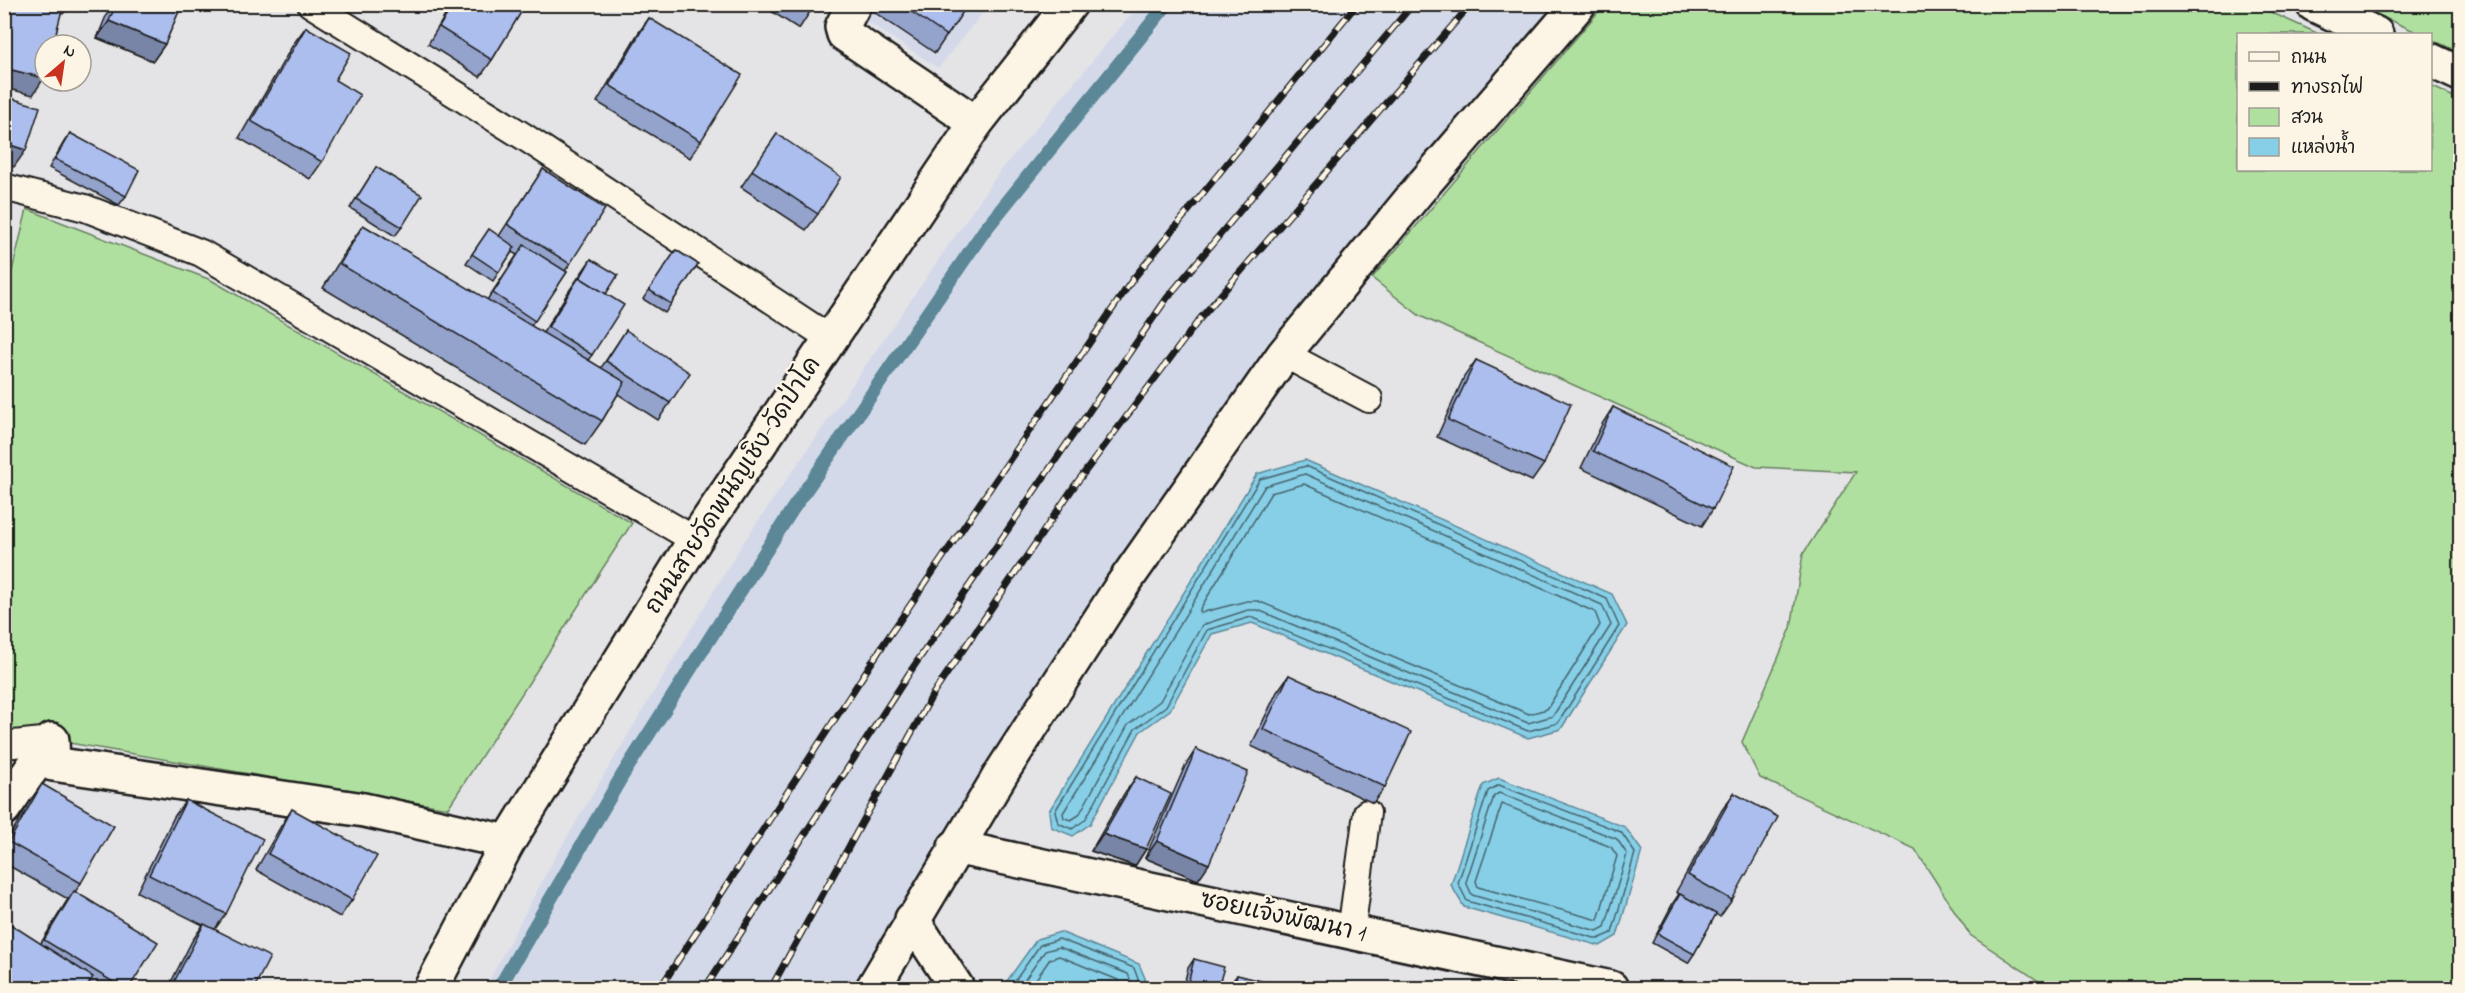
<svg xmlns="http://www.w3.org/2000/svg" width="2465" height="993" font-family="'Indie Flower','Playpen Sans Thai',sans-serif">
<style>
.built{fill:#d3d9e9}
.green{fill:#b0e0a0;stroke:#667e5e;stroke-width:1.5}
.water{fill:#86cfe7;stroke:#5c8796;stroke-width:1.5}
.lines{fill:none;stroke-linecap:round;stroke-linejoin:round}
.shore{stroke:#46646d;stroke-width:1.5}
.stream{stroke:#5c8796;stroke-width:14}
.service-casing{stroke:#1c1c1c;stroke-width:30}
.minor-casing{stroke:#1c1c1c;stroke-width:38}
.secondary-casing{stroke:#1c1c1c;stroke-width:38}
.service{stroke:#fcf5e5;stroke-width:26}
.minor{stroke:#fcf5e5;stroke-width:33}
.secondary{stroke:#fcf5e5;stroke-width:33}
.rail-casing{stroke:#1c1c1c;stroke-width:7}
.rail{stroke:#fcf5e5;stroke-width:4.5;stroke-dasharray:14;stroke-linecap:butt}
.wall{fill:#94a3cc;stroke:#1c1c1c;stroke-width:1.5}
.shaded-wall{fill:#7885a6;stroke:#1c1c1c;stroke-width:1.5}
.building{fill:#acbeed;stroke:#1c1c1c;stroke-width:1.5}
.labels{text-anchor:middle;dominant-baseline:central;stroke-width:5;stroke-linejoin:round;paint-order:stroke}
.street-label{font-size:24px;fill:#1c1c1c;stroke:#fcf5e5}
</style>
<rect width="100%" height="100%" fill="#e4e4e7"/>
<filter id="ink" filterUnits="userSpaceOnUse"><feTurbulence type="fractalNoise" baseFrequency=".0167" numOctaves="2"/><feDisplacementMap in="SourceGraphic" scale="12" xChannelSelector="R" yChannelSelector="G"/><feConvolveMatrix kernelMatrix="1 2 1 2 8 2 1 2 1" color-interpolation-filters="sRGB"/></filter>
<g filter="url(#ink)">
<!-- built -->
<g class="built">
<polygon points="873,5 989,5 938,68 862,18"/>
<polygon points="1139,5 1558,5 1266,345 988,769 858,988 485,988 554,859 739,549 997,175"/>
</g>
<!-- green -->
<g class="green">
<polygon points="1605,4 2255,5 2319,34 2238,34 2238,170 2430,170 2431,86 2460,100 2460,988 2049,988 1970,935 1915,849 1760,778 1742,742 1791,628 1803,554 1856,472 1756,467 1420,316 1372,278"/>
<polygon points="2355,5 2460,5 2460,53 2431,39 2430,34 2421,34"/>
<polygon points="27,209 211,280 632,523 448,808 52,740 5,751 5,300"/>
</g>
<!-- water -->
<g class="water">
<polygon points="1305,460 1612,594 1627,625 1561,729 1528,738 1252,623 1212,634 1170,710 1140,732 1090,824 1073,836 1051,827 1049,811 1257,474"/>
<polygon points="1499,778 1625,827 1642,851 1617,936 1600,946 1464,907 1451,885 1483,785"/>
<polygon points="1060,932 1139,964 1145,978 1142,988 1002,988 1037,939"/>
</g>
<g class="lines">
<!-- shore -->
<g class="shore">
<polygon points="1306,466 1607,599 1619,626 1558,723 1528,731 1251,617 1207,630 1166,706 1135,729 1085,820 1072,829 1058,823 1055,811 1260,479"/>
<polygon points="1305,474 1602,605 1611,625 1553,716 1528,723 1258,610 1248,610 1202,625 1160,701 1128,725 1079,815 1071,820 1064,818 1063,813 1265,486"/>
<polygon points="1304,484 1595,612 1600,625 1547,709 1529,714 1258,601 1247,601 1200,613 1200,609 1271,493"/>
<polygon points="1499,785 1621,832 1635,853 1612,933 1598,939 1467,901 1458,883 1488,791"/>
<polygon points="1499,793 1617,839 1627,854 1605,927 1597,931 1472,895 1466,882 1494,796"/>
<polygon points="1502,804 1611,847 1617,856 1598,920 1478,887 1476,881"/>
<polyline points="1010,988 1040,945 1059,939 1134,968 1138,979 1136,988"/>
<polyline points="1019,988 1045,951 1059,947 1128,974 1130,979 1129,988"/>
<polyline points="1030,988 1050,959 1059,956 1118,980 1120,988"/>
</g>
<!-- stream -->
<polyline class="stream" points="499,988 622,776 792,510 984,231 1167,4"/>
<defs>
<g id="service">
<polyline points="311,4 523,136 831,339"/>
<polyline points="4,187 85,208 201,253 695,540"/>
<polyline points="1284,354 1369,399"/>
<polyline points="4,745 52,740"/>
<polyline points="1351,932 1367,813"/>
</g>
<g id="minor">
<polyline points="854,4 842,27 844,34 976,123"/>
<polyline points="2313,4 2376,34"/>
<polyline points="2430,60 2460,74"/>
<polyline points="4,808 52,740 53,764 364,810 508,842"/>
<polyline points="955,847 1611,988"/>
<polyline points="912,919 957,988"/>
<polyline points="873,988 1002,772 1119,590 1284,354 1417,192 1579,4"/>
</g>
<polyline id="secondary" points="431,988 508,842 695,540 976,123 1070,4"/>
</defs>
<!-- service casing -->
<use href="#service" class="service-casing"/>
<!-- minor casing -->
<use href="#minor" class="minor-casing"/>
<!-- secondary casing -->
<use href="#secondary" class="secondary-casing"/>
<!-- service -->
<use href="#service" class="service"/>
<!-- minor -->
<use href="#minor" class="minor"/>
<!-- secondary -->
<use href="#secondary" class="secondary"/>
<defs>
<g id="rail">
<polyline points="660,988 885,642 1133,279 1357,4"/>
<polyline points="705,988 912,669 1167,298 1413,4"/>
<polyline points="771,988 933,694 1075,485 1199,320 1471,4"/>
</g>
</defs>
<!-- rail casing -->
<use href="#rail" class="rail-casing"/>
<!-- rail -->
<use href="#rail" class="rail"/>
</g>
<!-- wall -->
<g class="wall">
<polygon points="111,4 182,4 165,44 153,61 97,38"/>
<polygon points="452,4 526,4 492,60 480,77 428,44"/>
<polygon points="760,4 815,4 799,29"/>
<polygon points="875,4 968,4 935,53 871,10"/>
<polygon points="649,18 701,141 690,158 597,102 637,35"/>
<polygon points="306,27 335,80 322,162 310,179 239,138 294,43"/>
<polygon points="70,133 126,196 119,205 49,168 64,142"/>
<polygon points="777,134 818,214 806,230 741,187"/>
<polygon points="376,167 402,227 395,236 350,208"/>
<polygon points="543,169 570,264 565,271 567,272 531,326 543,333 567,294 591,259 606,294 592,355 588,360 601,368 626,330 670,403 658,420 618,394 602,421 585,445 323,288 347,249 363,225 487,300 517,255 512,252 493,281 466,263 489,229 499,236"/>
<polygon points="676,250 698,264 665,313 643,299"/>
<polygon points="1476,360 1544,464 1532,481 1437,437 1464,377"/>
<polygon points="1613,407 1713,509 1702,526 1581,468 1602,424"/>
<polygon points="1289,675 1385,787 1373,803 1251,746 1277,692"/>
<polygon points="1196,749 1198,880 1145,858 1185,766"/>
<polygon points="1136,777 1146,849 1135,866 1091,851 1124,794"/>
<polygon points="42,784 81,883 75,892 129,988 4,988 41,943 68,899 4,863 4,846 30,801"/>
<polygon points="1734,793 1732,900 1720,917 1716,914 1694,954 1688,963 1652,943 1673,903 1679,894 1676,892 1722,810"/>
<polygon points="186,800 226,914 215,929 254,988 168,988 192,941 203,925 137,892 174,817"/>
<polygon points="292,809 352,900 340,917 256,870 281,826"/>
<polygon points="1194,959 1218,988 1183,988 1188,968"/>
<polygon points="1237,975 1285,988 1227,988"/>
</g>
<!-- shaded-wall -->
<g class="shaded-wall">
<polygon points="22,4 70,4 63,14"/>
<polygon points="109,21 165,44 153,61 97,38"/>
<polygon points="4,68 44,78 33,95 4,88"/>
<polygon points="4,143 26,150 14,167 4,164"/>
<polygon points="1103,834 1146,849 1135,866 1091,851"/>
<polygon points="1157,841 1209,864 1198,880 1145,858"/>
</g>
<!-- building -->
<g class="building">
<polygon points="4,4 42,4 62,10 53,45 45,45 44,78 4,68"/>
<polygon points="116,4 182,4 165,44 109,21"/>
<polygon points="454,4 526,4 492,60 439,27"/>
<polygon points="799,4 815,4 811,12"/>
<polygon points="900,4 968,4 947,36"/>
<polygon points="649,18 742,75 701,141 609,85"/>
<polygon points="306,27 351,53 335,80 360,95 322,162 251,121"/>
<polygon points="4,96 40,107 26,150 4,143"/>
<polygon points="70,133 139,170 126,196 55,159"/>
<polygon points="777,134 841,177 818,214 752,170"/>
<polygon points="376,167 422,195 402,227 356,199"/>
<polygon points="543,169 605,209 570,264 507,224"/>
<polygon points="363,225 625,382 602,421 340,264"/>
<polygon points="489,229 515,247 499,272 472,254"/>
<polygon points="524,245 567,272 535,321 493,293"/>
<polygon points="676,250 698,264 671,304 649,290"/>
<polygon points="591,259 618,275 606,294 580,278"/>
<polygon points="579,277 624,305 592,355 548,327"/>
<polygon points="626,330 690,373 670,403 606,361"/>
<polygon points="1476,360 1571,404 1544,464 1448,420"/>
<polygon points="1613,407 1734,466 1713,509 1593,451"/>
<polygon points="1289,675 1411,732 1385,787 1263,729"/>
<polygon points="1196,749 1248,772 1209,864 1157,841"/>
<polygon points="1136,777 1171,794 1146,849 1103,834"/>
<polygon points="42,784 114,826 81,883 9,842"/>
<polygon points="1734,793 1778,817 1732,900 1688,875"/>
<polygon points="186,800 263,839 226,914 149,875"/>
<polygon points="292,809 377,856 352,900 268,854"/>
<polygon points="74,891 158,942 129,988 123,988 44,940"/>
<polygon points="1680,894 1716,914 1694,954 1658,934"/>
<polygon points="4,920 93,977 86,988 4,988"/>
<polygon points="204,924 270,957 254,988 171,988"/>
<polygon points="1194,959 1224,967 1218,988 1187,988"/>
<polygon points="1237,975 1286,987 1285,988 1234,988"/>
<polygon points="1301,984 1322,988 1300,988"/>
</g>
</g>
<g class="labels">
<!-- street labels -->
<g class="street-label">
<text transform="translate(734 486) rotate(-57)">ถนนสายวัดพนัญเชิง-วัดป่าโค</text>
<text transform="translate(1283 918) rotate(12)">ซอยแจ้งพัฒนา 1</text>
</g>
</g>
<!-- margin -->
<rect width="2465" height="993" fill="none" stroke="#fcf5e5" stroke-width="24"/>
<rect x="12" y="12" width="2441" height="969" fill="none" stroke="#1c1c1c" stroke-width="2" filter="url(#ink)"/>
<!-- legend -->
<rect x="2237" y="33" width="195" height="138" fill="#fcf5e5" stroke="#a29e95" stroke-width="1.5"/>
<rect x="2249" y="52" width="30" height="9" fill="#fcf5e5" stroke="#a29e95" stroke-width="1.5"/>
<text x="2291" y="63" font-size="18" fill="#1c1c1c">ถนน</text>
<rect x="2249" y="82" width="30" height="9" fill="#1c1c1c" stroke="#a29e95" stroke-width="1.5"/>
<text x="2291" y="93" font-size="18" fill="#1c1c1c">ทางรถไฟ</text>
<rect x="2249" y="108" width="30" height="18" fill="#b0e0a0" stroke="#a29e95" stroke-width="1.5"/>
<text x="2291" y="123" font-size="18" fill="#1c1c1c">สวน</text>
<rect x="2249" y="138" width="30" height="18" fill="#86cfe7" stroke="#a29e95" stroke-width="1.5"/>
<text x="2291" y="153" font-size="18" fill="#1c1c1c">แหล่งน้ำ</text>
<!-- north arrow -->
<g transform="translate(63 63) rotate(29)"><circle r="28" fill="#fcf5e5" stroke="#a29e95" stroke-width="1.5"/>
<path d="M0-4.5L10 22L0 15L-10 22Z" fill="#c8321e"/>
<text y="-9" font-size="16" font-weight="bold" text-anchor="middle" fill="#1c1c1c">N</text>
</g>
</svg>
